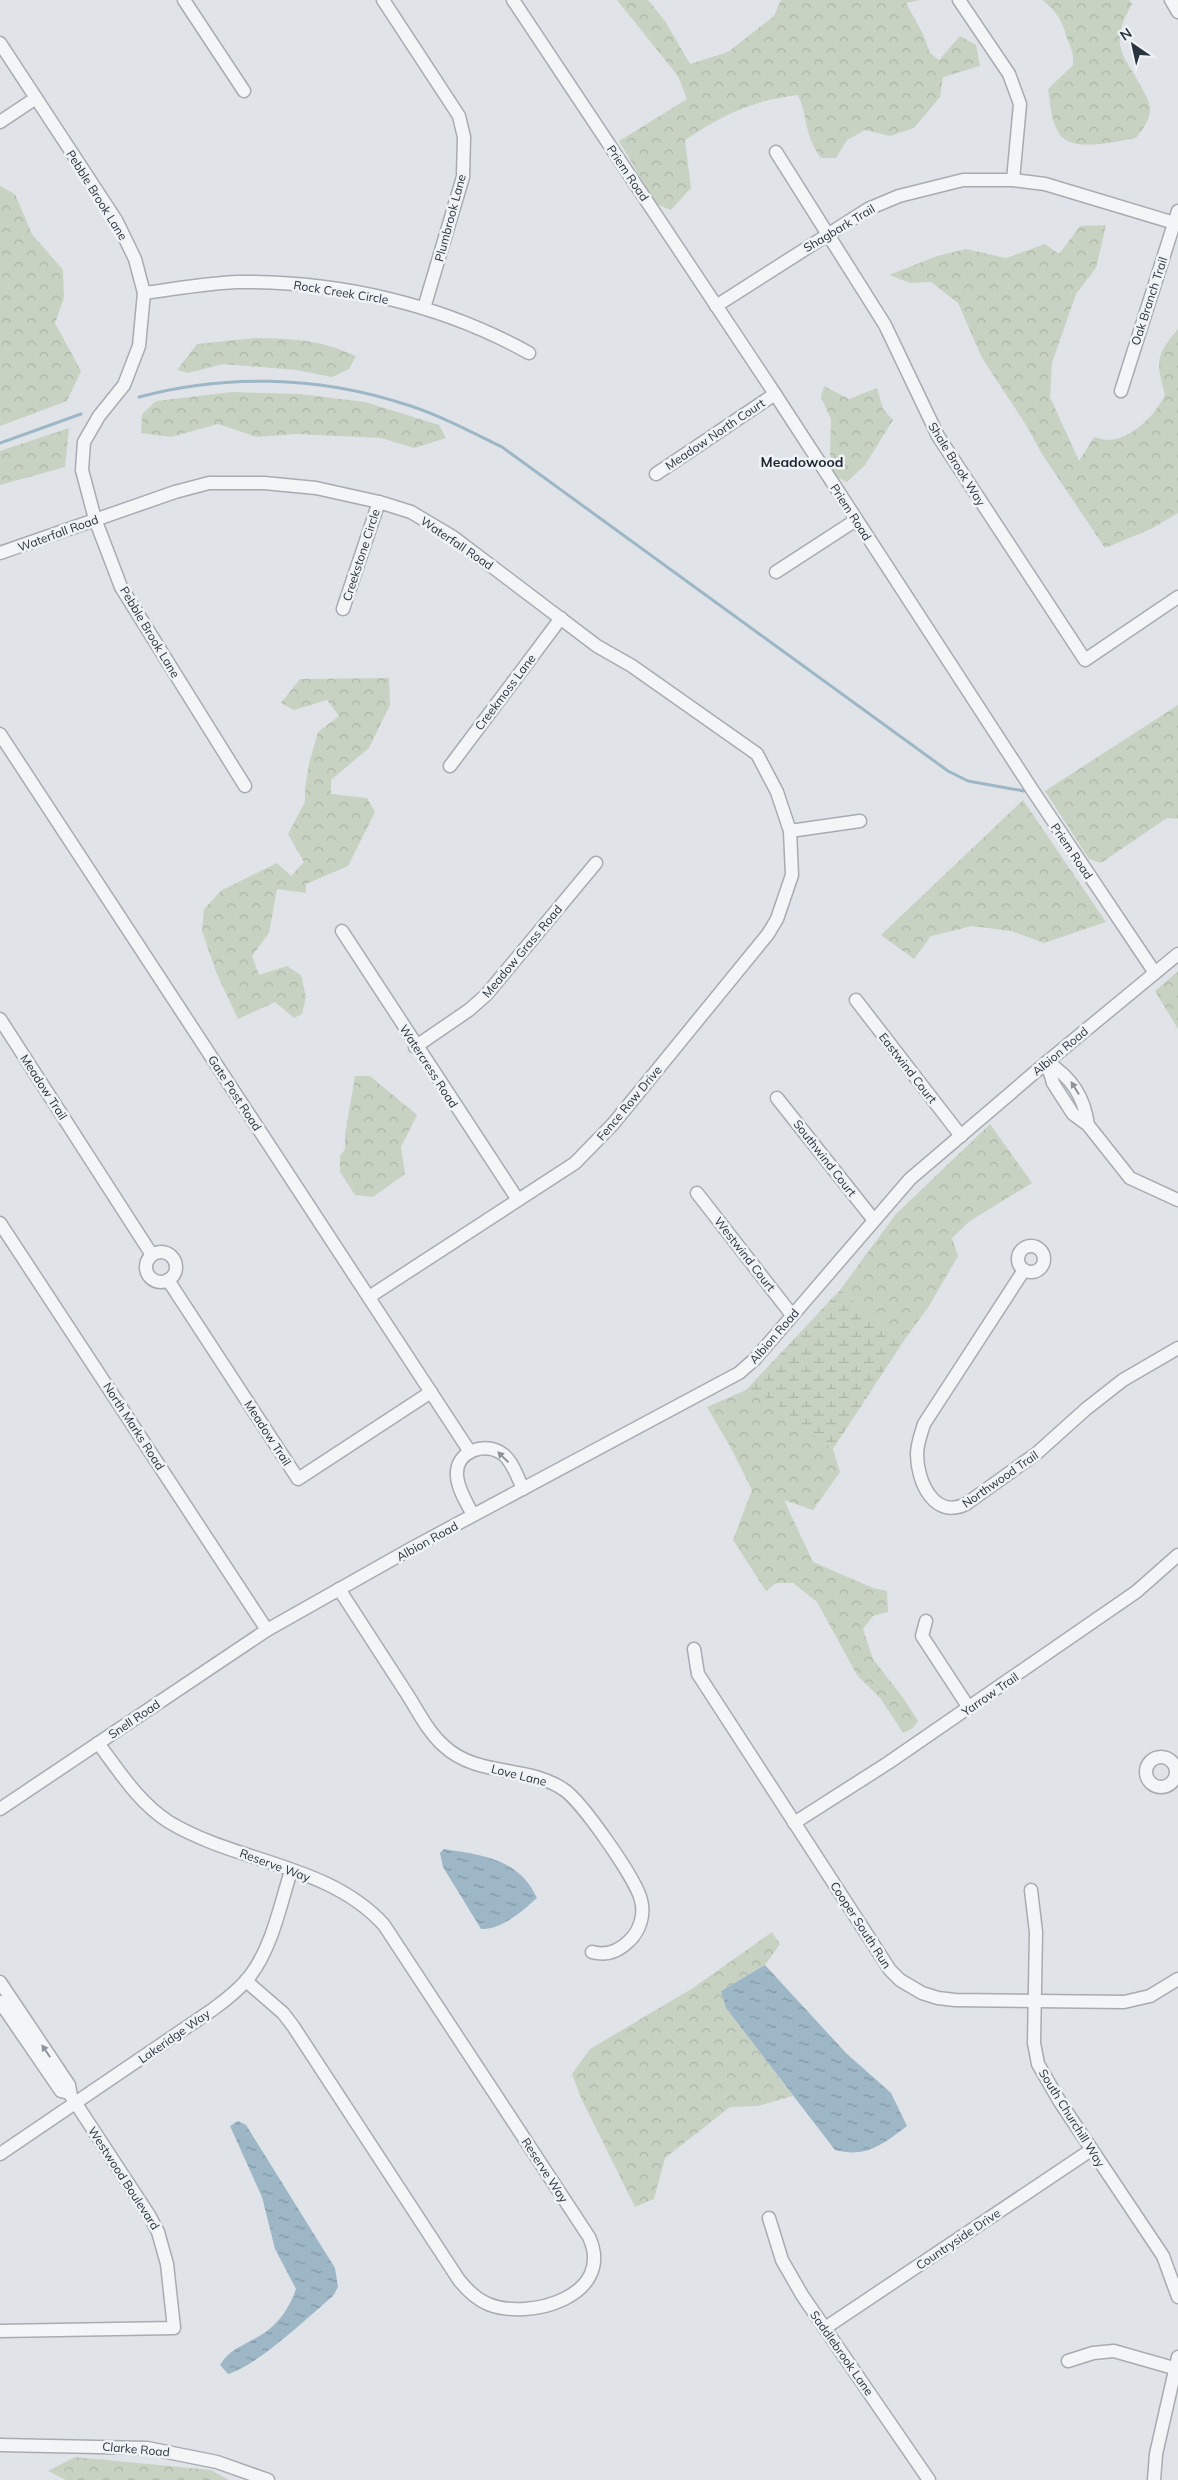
<svg xmlns="http://www.w3.org/2000/svg" width="1178" height="2480" font-family="Mulish,sans-serif">
<style>
.forest{fill:url(#forest-crowns)}
.wetland{fill:url(#wetland-marsh)}
.water{fill:url(#water-ripples)}
.lines{fill:none;stroke-linecap:round;stroke-linejoin:round}
.stream{stroke:#9db7c6;stroke-width:3}
.minor-casing{stroke:#a6acb2;stroke-width:15}
.minor{stroke:#f3f5f7;stroke-width:12}
.oneway{fill:#8e949b}
.labels{text-anchor:middle;dominant-baseline:central;stroke-width:5;stroke-linejoin:round;paint-order:stroke}
.street-label{font-size:12px;fill:#2a343f;stroke:#f0f3f6}
.neighbourhood-label{font-size:14px;font-weight:bold;fill:#1c2530;stroke:#f0f3f6}
</style>
<defs>
<pattern id="forest-crowns" width="20" height="18" patternUnits="userSpaceOnUse" patternTransform="scale(1.25)"><rect width="20" height="18" fill="#c8d2c2"/><path d="M2 6a3 3 0 1 1 6 0M12 15a3 3 0 1 1 6 0" fill="none" stroke="#acb5a8"/></pattern>
<pattern id="wetland-marsh" width="20" height="14" patternUnits="userSpaceOnUse" patternTransform="scale(1.25)"><rect width="20" height="14" fill="#c8d2c2"/><path d="M1 5h8M5 5V1M11 12h8M15 12V8" fill="none" stroke="#acb5a8"/></pattern>
<pattern id="water-ripples" width="26" height="14" patternUnits="userSpaceOnUse" patternTransform="scale(1.25)"><rect width="26" height="14" fill="#9db7c6"/><path d="M2 4q2-2 4 0t4 0M15 11q2-2 4 0t4 0" fill="none" stroke="#8096a2"/></pattern>
</defs>
<rect width="100%" height="100%" fill="#e0e4e8"/>
<!-- forest -->
<g class="forest">
<path d="M617,0h31l17,21 25,43 38,-12 46,-36 7,-16h139l-14,3 17,31 7,19 9,7 21,-24 16,9 4,21 -37,11 -3,20 -26,31 -24,8 -25,-6 -18,10 -11,18h-15c-18,-25 -12,-38 -23,-63 -47,6 -74,19 -113,45l6,48 -20,22 -15,-6 -37,-63 68,-42 -9,-23z"/>
<path d="M1042,0h87l3,4c-25,44 -7,50 12,88 3,6 7,13 6,19 0,10 -9,20 -14,27 -19,3 -63,15 -76,-3 -9,-13 -10,-32 -12,-46l25,-24c1,-14 -2,-15 -6,-27 -5,-17 -10,-27 -25,-38z"/>
<polygon points="0,186 15,194 32,234 63,270 64,298 55,323 81,371 67,401 0,426"/>
<path d="M1106,225l-10,43 -20,26 -24,69 -2,34 29,64 15,-24c5,1 11,3 16,3 23,-2 46,-26 55,-45 -9,-33 -10,-39 13,-66v184l-27,16 -46,19 -63,-94 -16,-29 -44,-67 -24,-55 -27,-21 -21,1 -21,-8 48,-19 29,-7 40,9 39,-14 14,10 21,-28z"/>
<path d="M255,338c40,1 63,1 101,18l-7,13 -17,8 -36,-7 -73,-6 -35,9 -11,-3 20,-26z"/>
<polygon points="824,386 849,399 877,388 883,409 893,420 865,465 847,482 834,476 830,454 831,419 821,397"/>
<polygon points="232,392 301,394 365,402 439,425 446,438 414,448 381,438 296,434 257,437 218,424 171,437 141,433 142,414 156,401"/>
<polygon points="69,428 65,467 0,485 0,451"/>
<polygon points="389,678 390,705 369,748 331,780 331,794 367,798 375,812 348,866 306,884 306,893 277,889 269,933 252,956 259,975 287,966 301,975 306,997 302,1014 294,1018 275,1002 238,1019 216,972 202,931 204,909 222,890 277,863 291,876 304,862 288,834 305,802 305,788 309,764 318,732 339,716 327,700 294,710 281,703 300,679"/>
<polygon points="1178,705 1178,819 1167,818 1101,863 1089,859 1045,791"/>
<polygon points="1023,800 1106,922 1044,943 1011,931 972,926 931,936 914,959 881,935"/>
<polygon points="1178,971 1178,1029 1155,991"/>
<polygon points="355,1076 370,1076 417,1115 401,1147 405,1174 373,1197 355,1195 340,1172 340,1156 345,1149 345,1135"/>
<polygon points="990,1124 1032,1183 970,1221 952,1238 958,1256 929,1306 903,1342 840,1290 896,1214"/>
<polygon points="746,1390 769,1399 833,1449 840,1472 813,1510 784,1500 813,1562 873,1588 887,1591 888,1612 873,1616 863,1629 873,1659 904,1699 918,1721 913,1728 903,1733 881,1699 857,1675 817,1602 793,1583 776,1583 766,1591 733,1540 752,1490 732,1450 707,1407"/>
<polygon points="772,1932 780,1944 765,1965 721,1991 726,2008 793,2096 758,2106 730,2107 665,2158 654,2199 635,2207 581,2098 572,2074 590,2049 693,1988"/>
<polygon points="75,2457 211,2470 229,2480 66,2480 48,2471"/>
</g>
<!-- wetland -->
<polygon class="wetland" points="840,1290 903,1342 833,1449 769,1399 746,1390"/>
<!-- water -->
<g class="water">
<path d="M444,1849c39,6 75,10 93,49 -15,13 -35,32 -56,31l-38,-62 -3,-14z"/>
<path d="M765,1965l81,88 45,40 16,33c-25,19 -41,32 -72,24l-109,-142 -5,-17z"/>
<path d="M238,2121l8,4 89,143 3,19 -5,9c-25,21 -76,70 -105,78l-8,-9c10,-18 31,-22 47,-34 15,-12 23,-25 29,-42l-21,-40 -13,-52 -32,-71z"/>
</g>
<g class="lines">
<!-- stream -->
<g class="stream">
<path d="M139,397c85,-23 177,-21 262,6 35,10 68,28 101,44l446,324 20,10 56,10"/>
<polyline points="0,443 81,414"/>
</g>
<defs>
<g id="minor">
<polyline points="184,0 244,91"/>
<polyline points="383,0 459,116 464,137 463,177 424,308"/>
<polyline points="513,0 775,394 1033,791 1155,973"/>
<polyline points="959,0 1009,74 1020,104 1013,180"/>
<polyline points="1171,0 1178,12"/>
<polyline points="0,43 116,220 135,259 144,293 139,346 124,385 99,416 84,442 82,470 95,519 121,587 245,786"/>
<polyline points="0,122 36,98"/>
<polyline points="776,152 885,325 938,436 1085,660 1178,597"/>
<path d="M144,293c31,-4 63,-10 94,-11 101,-1 203,22 291,71"/>
<polyline points="716,306 868,209 899,196 963,180 1013,180 1045,184 1178,224"/>
<polyline points="1121,391 1178,211"/>
<polyline points="656,474 775,394"/>
<polyline points="0,553 175,492 209,483 264,483 316,488 379,502 411,512 453,537 597,646 632,666 757,754 777,792 790,831 792,875 777,919 768,934 613,1124 575,1163 369,1297"/>
<polyline points="776,572 856,520"/>
<polyline points="343,609 379,502"/>
<polyline points="0,734 470,1452"/>
<polyline points="450,766 561,618"/>
<polyline points="790,831 860,821"/>
<polyline points="342,931 518,1200"/>
<polyline points="856,1000 961,1136"/>
<polyline points="0,1019 152,1255"/>
<polyline points="415,1047 469,1010 486,995 596,863"/>
<polyline points="1047,1062 1053,1083 1073,1114 1088,1125 1130,1178 1178,1200"/>
<path d="M1047,1062c24,15 37,34 41,63"/>
<polyline points="777,1098 873,1219"/>
<polyline points="697,1193 792,1315"/>
<polyline points="0,1223 267,1630"/>
<circle cx="1031" cy="1259" r="13"/>
<circle cx="161" cy="1267" r="15"/>
<path d="M1024,1270l-100,154c-3,10 -7,20 -7,30 0,27 17,66 49,50l71,-51 49,-44 37,-29 55,-32"/>
<polyline points="168,1280 298,1479 431,1392"/>
<path d="M473,1515c-6,-12 -15,-25 -16,-39 -2,-25 29,-36 47,-21 9,8 14,23 19,34"/>
<path d="M339,1589c23,35 45,70 68,105 11,17 21,38 37,52 33,31 83,19 119,43 18,11 73,90 78,111 4,14 -1,31 -12,41 -11,11 -23,15 -37,11"/>
<polyline points="926,1621 922,1636 969,1708"/>
<polyline points="694,1649 698,1674 890,1970 900,1980 922,1993 938,1998 955,2000 1124,2002 1150,1996 1178,1979"/>
<path d="M98,1743c21,28 41,60 71,79 68,41 160,42 215,103l205,312c27,59 -60,84 -101,67 -12,-5 -21,-14 -29,-24l-166,-254 -10,-13 -37,-32"/>
<circle cx="1161" cy="1772" r="15"/>
<polyline points="0,1809 267,1630 414,1547 739,1373 755,1359 910,1179 1047,1062 1178,954"/>
<polyline points="794,1823 888,1763 1136,1592 1178,1555"/>
<polyline points="1031,1890 1036,1932 1034,2043 1038,2064 1060,2102 1163,2256 1178,2297"/>
<polyline points="0,1982 69,2085 71,2096 149,2215 158,2232 167,2264 174,2328 0,2331"/>
<polyline points="0,2002 61,2091 69,2093"/>
<path d="M0,2154l212,-144c14,-10 27,-20 38,-34 22,-29 30,-70 41,-105"/>
<polyline points="769,2218 782,2260 802,2295 929,2480"/>
<polyline points="825,2328 1091,2150"/>
<polyline points="1068,2361 1093,2353 1114,2351 1177,2369"/>
<polyline points="0,2445 147,2448 217,2462 268,2480"/>
<polyline points="1154,2480 1156,2454 1178,2357"/>
</g>
</defs>
<!-- minor casing -->
<use href="#minor" class="minor-casing"/>
<!-- minor -->
<use href="#minor" class="minor"/>
</g>
<!-- one-way arrows -->
<defs><path id="oneway-solid" d="M-6-.8H1V-3.2L6.5 0L1 3.2V.8H-6Z" transform="scale(1.25)"/></defs>
<g class="oneway">
<use href="#oneway-solid" transform="translate(1075 1088) rotate(-122)"/>
<use href="#oneway-solid" transform="translate(503 1457) rotate(-136)"/>
<use href="#oneway-solid" transform="translate(46 2051) rotate(-124)"/>
</g>
<g class="labels">
<!-- street labels -->
<g class="street-label">
<text transform="translate(628 173) rotate(56)">Priem Road</text>
<text transform="translate(97 195) rotate(58)">Pebble Brook Lane</text>
<text transform="translate(450 218) rotate(-75)">Plumbrook Lane</text>
<text transform="translate(839 228) rotate(-31)">Shagbark Trail</text>
<text transform="translate(341 292) rotate(9)">Rock Creek Circle</text>
<text transform="translate(1149 301) rotate(-72)">Oak Branch Trail</text>
<text transform="translate(715 434) rotate(-34)">Meadow North Court</text>
<text transform="translate(957 464) rotate(58)">Shale Brook Way</text>
<text transform="translate(851 512) rotate(57)">Priem Road</text>
<text transform="translate(58 533) rotate(-20)">Waterfall Road</text>
<text transform="translate(457 543) rotate(34)">Waterfall Road</text>
<text transform="translate(361 555) rotate(-72)">Creekstone Circle</text>
<text transform="translate(150 632) rotate(59)">Pebble Brook Lane</text>
<text transform="translate(505 692) rotate(-53)">Creekmoss Lane</text>
<text transform="translate(1072 851) rotate(56)">Priem Road</text>
<text transform="translate(522 951) rotate(-50)">Meadow Grass Road</text>
<text transform="translate(1060 1051) rotate(-40)">Albion Road</text>
<text transform="translate(429 1066) rotate(57)">Watercress Road</text>
<text transform="translate(908 1068) rotate(52)">Eastwind Court</text>
<text transform="translate(44 1087) rotate(57)">Meadow Trail</text>
<text transform="translate(235 1093) rotate(57)">Gate Post Road</text>
<text transform="translate(629 1103) rotate(-50)">Fence Row Drive</text>
<text transform="translate(825 1158) rotate(52)">Southwind Court</text>
<text transform="translate(745 1254) rotate(52)">Westwind Court</text>
<text transform="translate(774 1336) rotate(-49)">Albion Road</text>
<text transform="translate(134 1426) rotate(57)">North Marks Road</text>
<text transform="translate(268 1433) rotate(57)">Meadow Trail</text>
<text transform="translate(1000 1479) rotate(-35)">Northwood Trail</text>
<text transform="translate(427 1541) rotate(-29)">Albion Road</text>
<text transform="translate(990 1694) rotate(-35)">Yarrow Trail</text>
<text transform="translate(134 1719) rotate(-34)">Snell Road</text>
<text transform="translate(519 1775) rotate(14)">Love Lane</text>
<text transform="translate(275 1865) rotate(20)">Reserve Way</text>
<text transform="translate(861 1925) rotate(57)">Cooper South Run</text>
<text transform="translate(174 2036) rotate(-35)">Lakeridge Way</text>
<text transform="translate(1072 2118) rotate(58)">South Churchill Way</text>
<text transform="translate(545 2170) rotate(57)">Reserve Way</text>
<text transform="translate(124 2178) rotate(57)">Westwood Boulevard</text>
<text transform="translate(958 2239) rotate(-34)">Countryside Drive</text>
<text transform="translate(842 2353) rotate(55)">Saddlebrook Lane</text>
<text transform="translate(136 2449) rotate(5)">Clarke Road</text>
</g>
<!-- neighbourhood labels -->
<g class="neighbourhood-label">
<text x="802" y="462">Meadowood</text>
</g>
</g>
<!-- north arrow -->
<g transform="translate(1133 45) rotate(326)" stroke="#f0f3f6" stroke-width="4" paint-order="stroke">
<path d="M0-4L9 19L0 12L-9 19Z" fill="#2a343f"/>
<text y="-8" font-size="14" font-weight="bold" text-anchor="middle" fill="#2a343f">N</text>
</g>
</svg>
